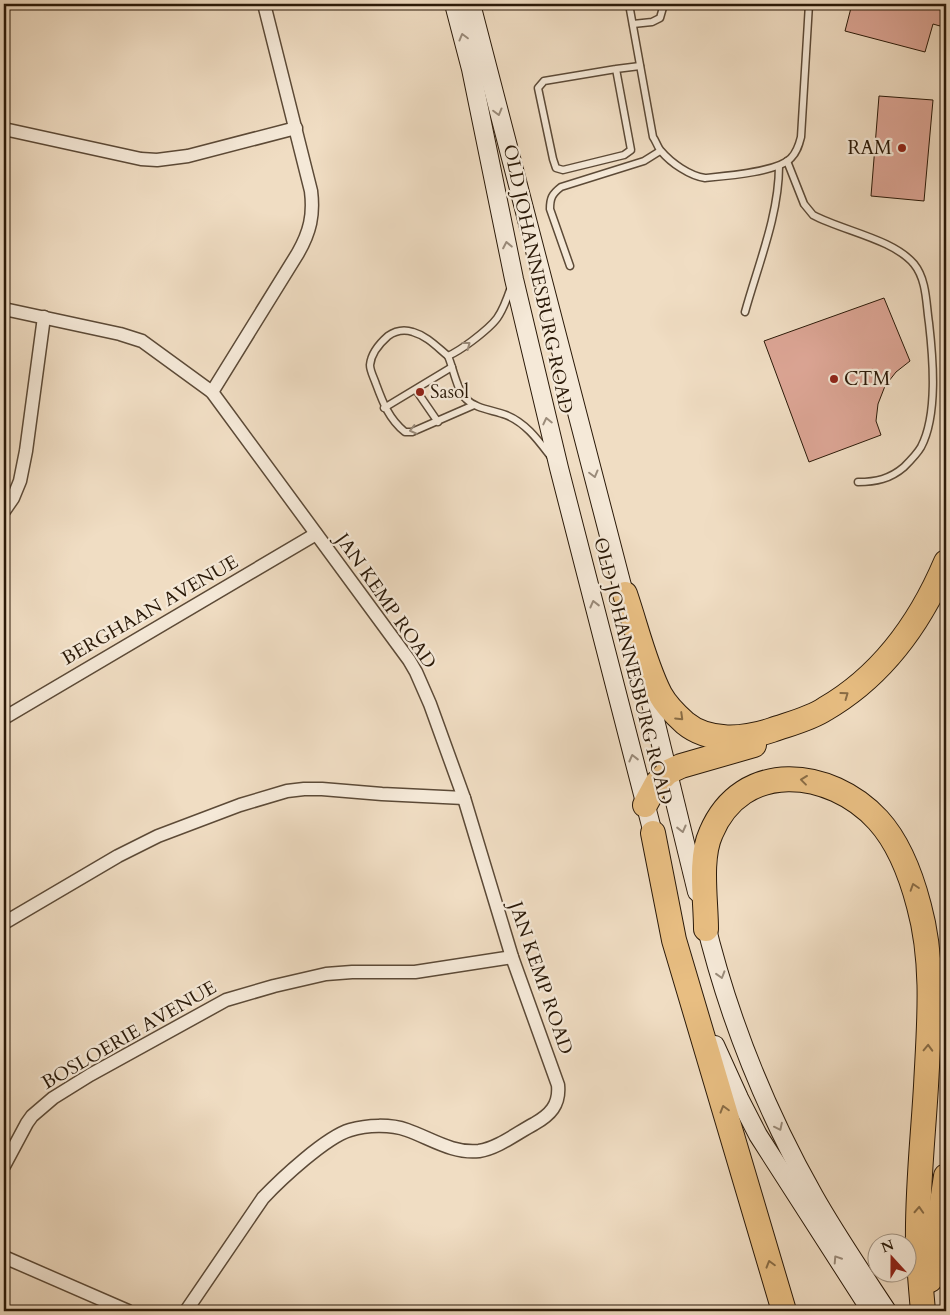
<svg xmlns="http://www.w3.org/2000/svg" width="950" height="1315" font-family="Cardo,serif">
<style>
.building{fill:#dda696;stroke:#2a1908}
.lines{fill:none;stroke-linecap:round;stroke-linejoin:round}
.service-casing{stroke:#5c4a37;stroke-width:9}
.minor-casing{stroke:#5c4a37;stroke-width:15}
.secondary-casing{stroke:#2a1908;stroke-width:20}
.motorway-casing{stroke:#2a1908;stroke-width:26}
.service{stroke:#f5e9d8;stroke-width:6}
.minor{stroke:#f5e9d8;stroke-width:12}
.secondary{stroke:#f5e9d8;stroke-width:18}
.motorway{stroke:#e8be82;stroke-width:24}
.oneway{stroke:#9a8b7a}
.oneway2{stroke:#896c45}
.poi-dot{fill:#8f2418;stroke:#f5e9d8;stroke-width:2}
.labels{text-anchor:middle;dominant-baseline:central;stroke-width:4.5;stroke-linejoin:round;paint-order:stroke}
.poi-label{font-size:19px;fill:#2a1908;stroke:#f5e9d8;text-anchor:start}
.street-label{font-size:19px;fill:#2a1908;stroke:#f5e9d8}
</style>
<rect width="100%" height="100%" fill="#f0ddc3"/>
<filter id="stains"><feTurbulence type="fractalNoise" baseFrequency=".004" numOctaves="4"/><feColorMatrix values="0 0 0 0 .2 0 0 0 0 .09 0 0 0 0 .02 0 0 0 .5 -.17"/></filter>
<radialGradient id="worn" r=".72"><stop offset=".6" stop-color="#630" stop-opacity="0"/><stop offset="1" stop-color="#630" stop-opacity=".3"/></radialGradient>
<!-- building -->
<g class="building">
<polygon points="852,4 946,4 940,26 933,24 925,52 845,31"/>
<polygon points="879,96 933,100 924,201 871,196"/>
<polygon points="884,298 910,361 896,372 885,386 878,404 876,421 881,435 809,462 764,341"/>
</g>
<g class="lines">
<defs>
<g id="service">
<path d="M629,4l24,133c3,4 5,11 8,14 10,12 29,25 44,27 21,-2 73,-6 86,-20 6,-6 8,-13 10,-21l8,-133"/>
<polyline points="633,24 652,22 660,18 664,4"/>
<polyline points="616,69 631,150 624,155 563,170 556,168 553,159 538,88 544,81 616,69 640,66"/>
<path d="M787,161l17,43 9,11c30,16 80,24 101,49 13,16 12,40 15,59 4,35 9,92 -8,124 -4,7 -11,14 -17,20 -14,12 -28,15 -46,15"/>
<path d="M570,266l-20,-57c0,-11 2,-15 11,-22l83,-26 16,-10"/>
<path d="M511,287c-10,30 -14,35 -39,54 -8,6 -15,11 -24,15 5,11 9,35 18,43 10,10 27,11 40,16 20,8 32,25 45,42"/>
<path d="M745,312c13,-47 34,-97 34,-146"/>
<path d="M448,356c-11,-9 -21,-20 -35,-24 -9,-3 -18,-1 -25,4 -8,7 -17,18 -18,29 0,6 4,13 6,19 7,19 13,35 29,48h7l62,-27"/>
<polyline points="416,390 438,422"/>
<polyline points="384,408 452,367"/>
</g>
<g id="minor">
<polyline points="4,129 141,159 157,160 188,156 296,128"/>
<path d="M4,309l116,25 22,7 70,51 197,268 7,12 14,32 34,94 48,159 46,128c2,20 -8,30 -24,39 -17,9 -36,24 -55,27 -26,3 -49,-13 -72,-21 -17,-6 -40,-5 -57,0 -24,7 -69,49 -87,68l-77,113"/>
<path d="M212,392l86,-139c12,-21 16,-38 13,-62l-47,-187"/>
<polyline points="4,511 13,498 20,481 26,451 44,317"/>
<polyline points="4,718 316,534"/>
<polyline points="4,923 118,856 158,836 240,805 287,791 304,789 322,789 382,794 464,798"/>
<polyline points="4,1166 27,1123 32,1116 53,1098 90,1075 226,1000 274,986 326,974 352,972 415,972 512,957"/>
<polyline points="4,1257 128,1311"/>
</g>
<g id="secondary">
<polyline points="454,4 471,69 514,279 559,468 656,845"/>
<polyline points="471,4 627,605"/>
<polyline points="645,679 697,892"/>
<path d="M704,917c23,97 61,192 110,279 22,39 48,77 73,115"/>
<polyline points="715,1045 739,1098 758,1135 871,1311"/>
</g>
<g id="motorway">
<path d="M625,594c11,32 20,71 35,100 6,11 16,21 25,29 24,20 60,16 87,7 17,-6 38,-11 53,-21 57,-33 96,-88 121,-147"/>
<polyline points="645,805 657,783 668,772 681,766 754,745"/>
<polyline points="653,833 674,940 784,1311"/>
<path d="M706,929c0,-29 -7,-70 5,-96 31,-74 119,-65 167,-13 21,23 33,55 41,86 16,58 10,120 7,180 -3,52 -9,105 -8,157 1,23 3,46 5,68"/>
<polyline points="930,1280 946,1176"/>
</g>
</defs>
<!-- service casing -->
<use href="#service" class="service-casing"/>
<!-- minor casing -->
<use href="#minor" class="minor-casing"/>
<!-- secondary casing -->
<use href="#secondary" class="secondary-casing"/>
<!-- motorway casing -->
<use href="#motorway" class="motorway-casing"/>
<!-- service -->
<use href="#service" class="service"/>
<!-- minor -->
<use href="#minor" class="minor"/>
<!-- secondary -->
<use href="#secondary" class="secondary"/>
<!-- motorway -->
<use href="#motorway" class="motorway"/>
</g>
<!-- one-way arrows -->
<defs><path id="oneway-chevron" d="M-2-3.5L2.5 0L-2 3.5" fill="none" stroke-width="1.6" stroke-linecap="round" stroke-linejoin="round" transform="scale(1.25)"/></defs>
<g class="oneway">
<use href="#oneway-chevron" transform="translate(463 37) rotate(-105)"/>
<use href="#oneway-chevron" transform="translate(498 112) rotate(75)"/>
<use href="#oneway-chevron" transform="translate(507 245) rotate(-101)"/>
<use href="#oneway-chevron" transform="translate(467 345) rotate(-37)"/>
<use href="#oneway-chevron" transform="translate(547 421) rotate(-103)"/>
<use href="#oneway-chevron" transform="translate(413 430) rotate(166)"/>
<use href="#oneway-chevron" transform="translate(594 474) rotate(75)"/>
<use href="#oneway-chevron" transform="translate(594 604) rotate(-104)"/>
<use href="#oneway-chevron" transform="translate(633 758) rotate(-104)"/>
<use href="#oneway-chevron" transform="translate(682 829) rotate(76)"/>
<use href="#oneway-chevron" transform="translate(721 975) rotate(73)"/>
<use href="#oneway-chevron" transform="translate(779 1127) rotate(64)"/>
<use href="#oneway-chevron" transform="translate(837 1259) rotate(-123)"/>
</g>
<g class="oneway2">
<use href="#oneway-chevron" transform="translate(845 695) rotate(-36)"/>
<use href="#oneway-chevron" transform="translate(680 717) rotate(44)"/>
<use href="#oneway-chevron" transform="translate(804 780) rotate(-173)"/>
<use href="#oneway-chevron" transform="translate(914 887) rotate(-108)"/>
<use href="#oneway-chevron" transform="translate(928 1048) rotate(-88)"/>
<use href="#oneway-chevron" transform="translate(724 1109) rotate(-106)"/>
<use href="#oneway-chevron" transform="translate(919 1210) rotate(-87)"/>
<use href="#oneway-chevron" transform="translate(770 1264) rotate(-106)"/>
</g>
<!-- markers -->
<g class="poi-dot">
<circle cx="902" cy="148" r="5"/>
<circle cx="834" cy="379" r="5"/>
<circle cx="420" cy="392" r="5"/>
</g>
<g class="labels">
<!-- poi labels -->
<g class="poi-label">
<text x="892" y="148" text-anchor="end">RAM</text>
<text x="844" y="379">CTM</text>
<text x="430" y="392">Sasol</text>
</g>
<!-- street labels -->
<g class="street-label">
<text transform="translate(538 279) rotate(78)">OLD JOHANNESBURG ROAD</text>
<text transform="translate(386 601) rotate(55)">JAN KEMP ROAD</text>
<text transform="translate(150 610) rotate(-30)">BERGHAAN AVENUE</text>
<text transform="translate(633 671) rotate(76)">OLD JOHANNESBURG ROAD</text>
<text transform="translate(541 978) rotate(71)">JAN KEMP ROAD</text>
<text transform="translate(129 1035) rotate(-30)">BOSLOERIE AVENUE</text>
</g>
</g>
<!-- margin -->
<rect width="950" height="1315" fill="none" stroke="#f0ddc3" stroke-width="20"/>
<rect x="5" y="5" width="940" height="1305" fill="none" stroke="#2a1908" stroke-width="2.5"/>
<rect x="10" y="10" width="930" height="1295" fill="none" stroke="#2a1908"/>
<!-- north arrow -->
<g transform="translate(892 1258) rotate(339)"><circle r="24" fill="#f5e9d8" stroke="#a49685"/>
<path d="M0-4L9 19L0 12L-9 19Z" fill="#8f2418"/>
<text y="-8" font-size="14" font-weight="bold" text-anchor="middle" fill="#2a1908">N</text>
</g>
<rect width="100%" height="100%" filter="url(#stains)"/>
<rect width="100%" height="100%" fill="url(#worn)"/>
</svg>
